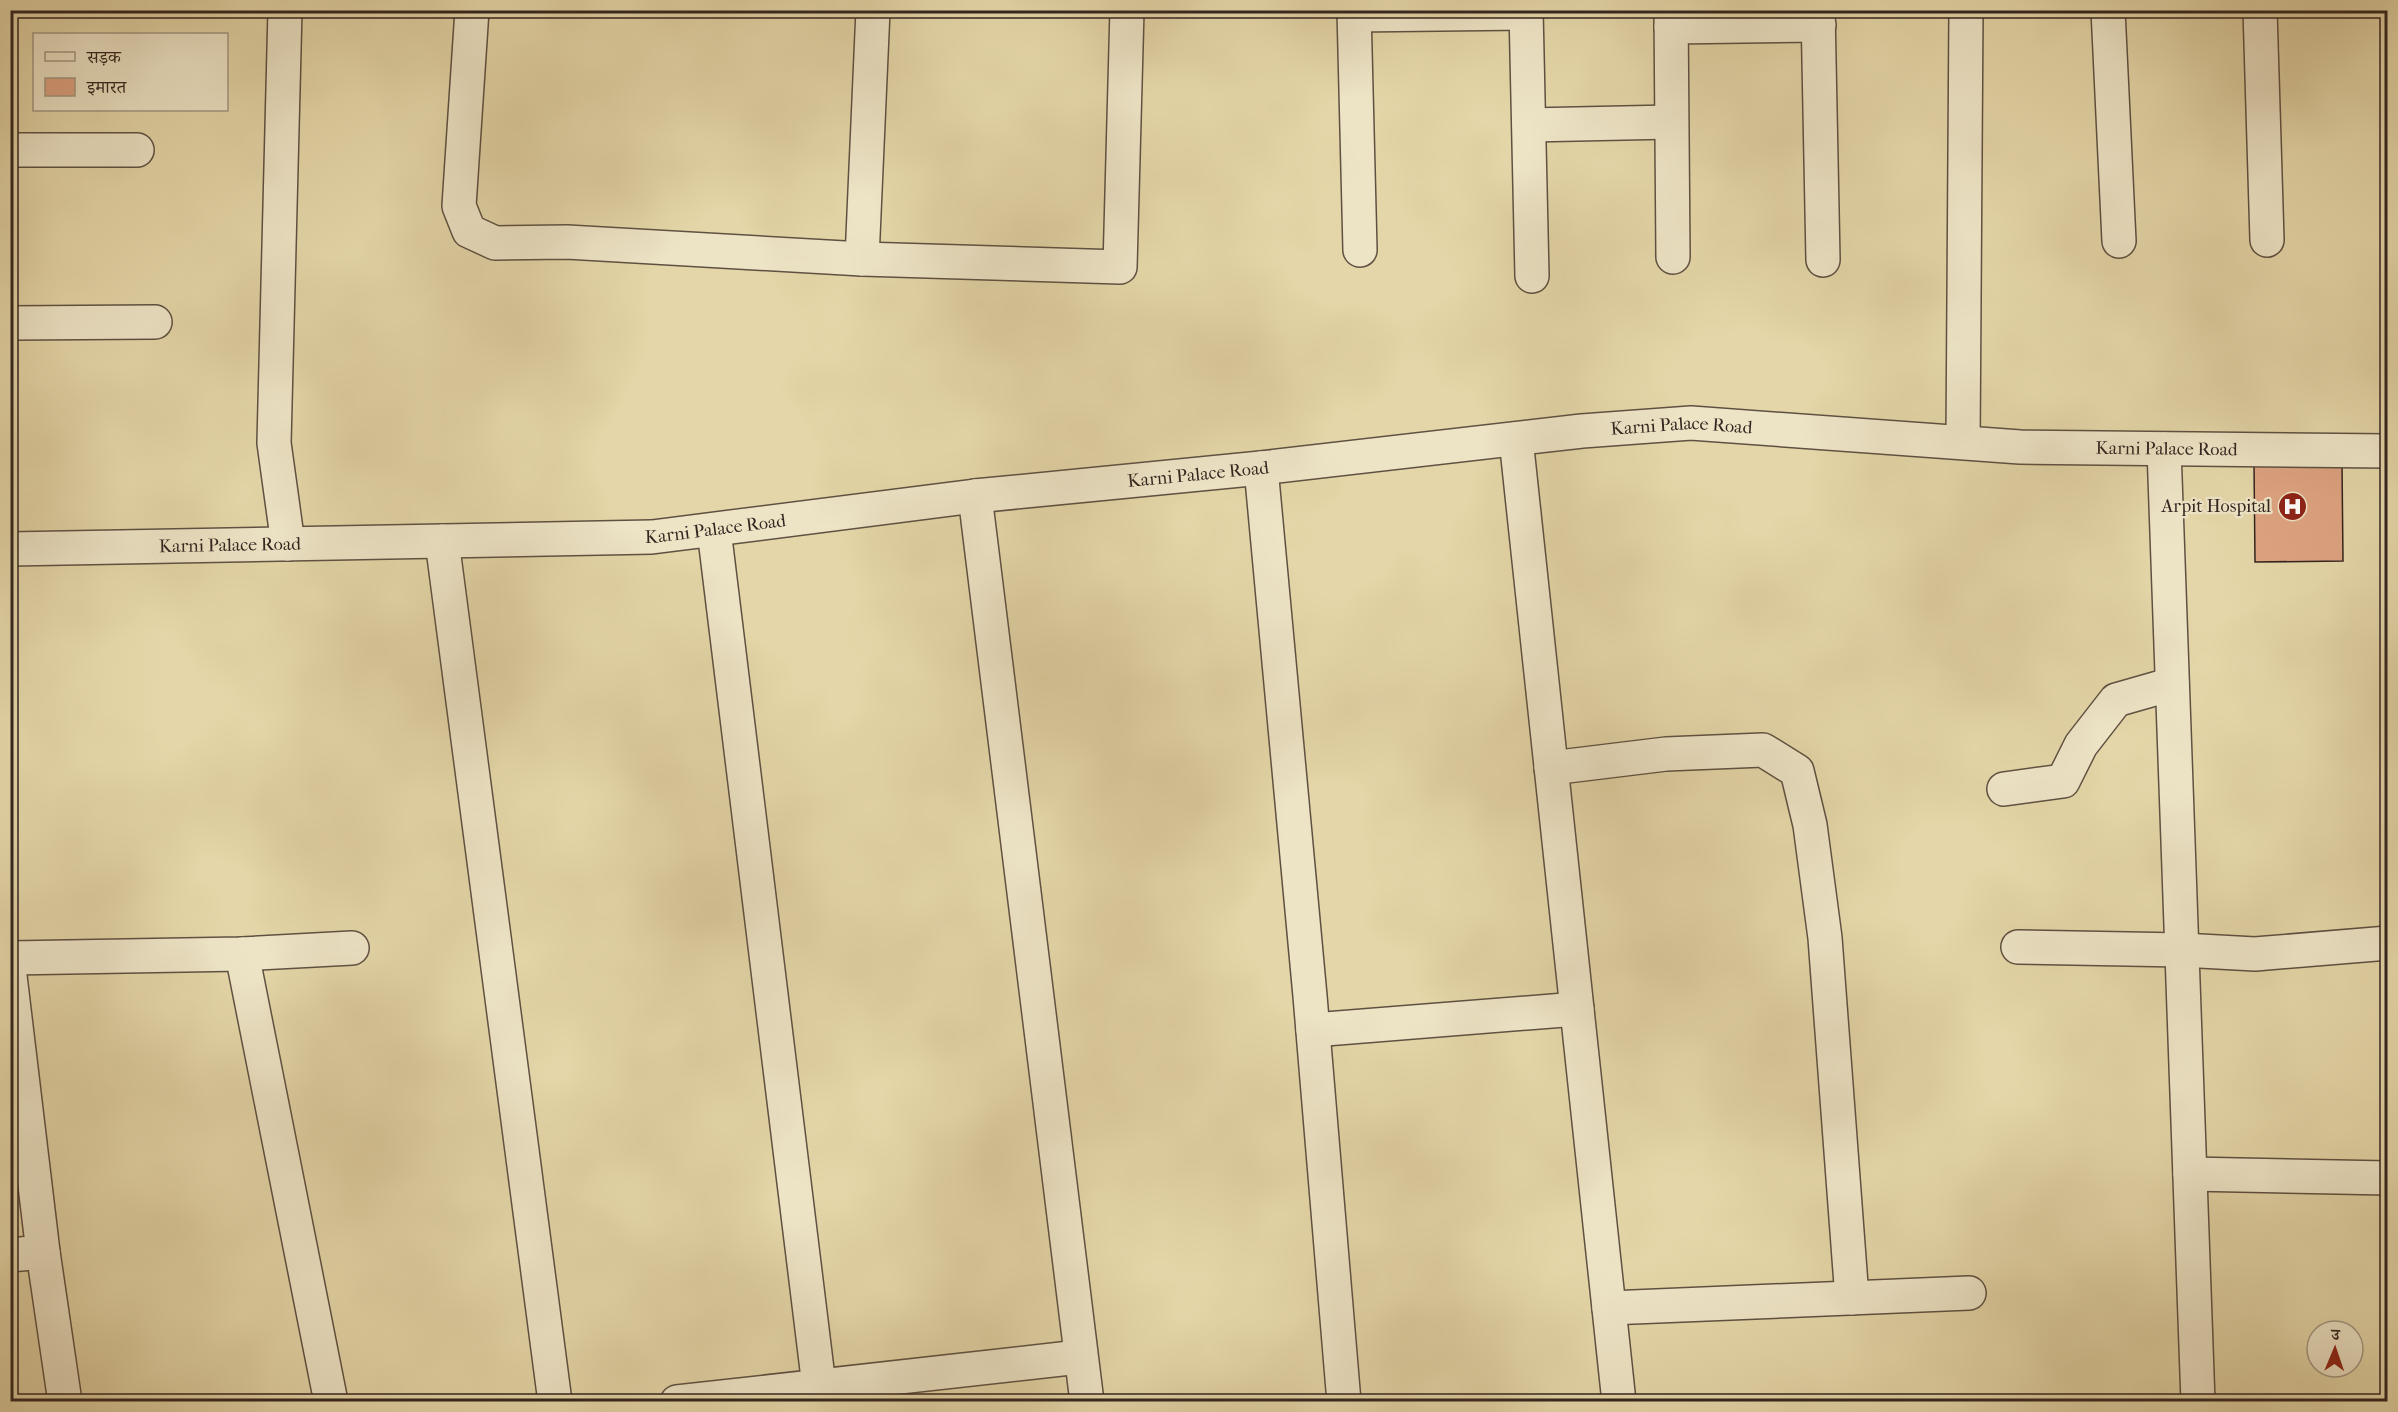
<svg xmlns="http://www.w3.org/2000/svg" width="2398" height="1412" font-family="'IM FELL French Canon','Noto Serif Devanagari',serif">
<style>
.building{fill:#dea482;stroke:#332520;stroke-width:1.5}
.lines{fill:none;stroke-linecap:round;stroke-linejoin:round}
.minor-casing{stroke:#5f5142;stroke-width:36}
.minor{stroke:#ede4c6;stroke-width:33}
.labels{text-anchor:middle;dominant-baseline:central;stroke-width:4.5;stroke-linejoin:round;paint-order:stroke}
.street-label{font-size:18px;fill:#332520;stroke:#ede4c6}
.poi-label{font-size:18px;fill:#332520;stroke:#ede4c6;text-anchor:end}
</style>
<rect width="100%" height="100%" fill="#e4d6a8"/>
<filter id="stains"><feTurbulence type="fractalNoise" baseFrequency=".00333" numOctaves="4"/><feColorMatrix values="0 0 0 0 .2 0 0 0 0 .09 0 0 0 0 .02 0 0 0 .5 -.17"/></filter>
<radialGradient id="worn" r=".72"><stop offset=".6" stop-color="#630" stop-opacity="0"/><stop offset="1" stop-color="#630" stop-opacity=".3"/></radialGradient>
<!-- building -->
<polygon class="building" points="2254,463 2342,463 2343,561 2255,562"/>
<g class="lines">
<defs>
<g id="minor">
<polyline points="285,10 274,443 288,544"/>
<polyline points="472,10 459,206 469,231 495,243 567,242 862,259 1120,267 1127,10"/>
<polyline points="1354,10 1360,250"/>
<polyline points="1526,10 1532,276"/>
<polyline points="1671,10 1673,257"/>
<polyline points="1818,10 1823,260"/>
<polyline points="2108,10 2119,241"/>
<polyline points="2260,10 2267,240"/>
<polyline points="1354,15 1526,13"/>
<polyline points="1671,27 1819,25"/>
<polyline points="1529,125 1671,122"/>
<polyline points="10,150 137,150"/>
<polyline points="862,259 873,10"/>
<polyline points="10,323 155,322"/>
<polyline points="1516,439 1619,1402"/>
<polyline points="1963,442 1966,10"/>
<polyline points="2164,449 2198,1402"/>
<polyline points="1261,468 1310,996 1344,1402"/>
<polyline points="975,496 1087,1402"/>
<polyline points="714,530 819,1386"/>
<polyline points="442,541 555,1402"/>
<path id="s1" d="M10,549l642,-12 323,-41 286,-28 321,-37 109,-8 329,24 368,4"/>
<polyline points="1551,768 1666,754 1763,750 1797,771 1810,825 1825,938 1852,1298"/>
<polyline points="2004,789 2063,781 2081,745 2116,700 2172,684"/>
<polyline points="2018,947 2182,950 2255,954 2388,943"/>
<polyline points="242,954 331,1402"/>
<polyline points="10,958 242,954 352,948"/>
<polyline points="10,976 43,1252 65,1402"/>
<polyline points="1313,1030 1577,1009"/>
<polyline points="2190,1174 2388,1178"/>
<polyline points="10,1255 43,1252"/>
<polyline points="1609,1308 1969,1293"/>
<polyline points="677,1402 1079,1357"/>
</g>
</defs>
<!-- minor casing -->
<use href="#minor" class="minor-casing"/>
<!-- minor -->
<use href="#minor" class="minor"/>
</g>
<!-- icons -->
<defs>
<symbol id="hospital-disc" viewBox="-11 -11 22 22"><circle r="9.5" fill="#8f2418" stroke="#ede4c6"/><path d="M-5-5h3v3.5h4V-5h3V5h-3V1.5h-4V5h-3Z" fill="#fff"/></symbol>
</defs>
<g fill-rule="evenodd">
<use href="#hospital-disc" x="2276" y="490" width="33" height="33"/>
</g>
<g class="labels">
<!-- street labels -->
<g class="street-label">
<text stroke="none"><textPath href="#s1" startOffset="1678">Karni Palace Road</textPath></text>
<text stroke="none"><textPath href="#s1" startOffset="2164">Karni Palace Road</textPath></text>
<text stroke="none"><textPath href="#s1" startOffset="1192">Karni Palace Road</textPath></text>
<text stroke="none"><textPath href="#s1" startOffset="706">Karni Palace Road</textPath></text>
<text stroke="none"><textPath href="#s1" startOffset="220">Karni Palace Road</textPath></text>
</g>
<!-- poi labels -->
<g class="poi-label">
<text x="2271" y="506">Arpit Hospital</text>
</g>
</g>
<!-- margin -->
<rect width="2398" height="1412" fill="none" stroke="#e4d6a8" stroke-width="36"/>
<rect x="12" y="12" width="2374" height="1388" fill="none" stroke="#332520" stroke-width="3"/>
<rect x="18" y="18" width="2362" height="1376" fill="none" stroke="#332520" stroke-width="1.5"/>
<!-- legend -->
<rect x="33" y="33" width="195" height="78" fill="#ede4c6" stroke="#a39884" stroke-width="1.5"/>
<rect x="45" y="52" width="30" height="9" fill="#ede4c6" stroke="#a39884" stroke-width="1.5"/>
<text x="87" y="63" font-size="18" fill="#332520">सड़क</text>
<rect x="45" y="78" width="30" height="18" fill="#dea482" stroke="#a39884" stroke-width="1.5"/>
<text x="87" y="93" font-size="18" fill="#332520">इमारत</text>
<!-- north arrow -->
<g transform="translate(2335 1349) rotate(2)"><circle r="28" fill="#ede4c6" stroke="#a39884" stroke-width="1.5"/>
<path d="M0-4.5L10 22L0 15L-10 22Z" fill="#8f2418"/>
<text y="-9" font-size="16" font-weight="bold" text-anchor="middle" fill="#332520">उ</text>
</g>
<rect width="100%" height="100%" filter="url(#stains)"/>
<rect width="100%" height="100%" fill="url(#worn)"/>
</svg>
